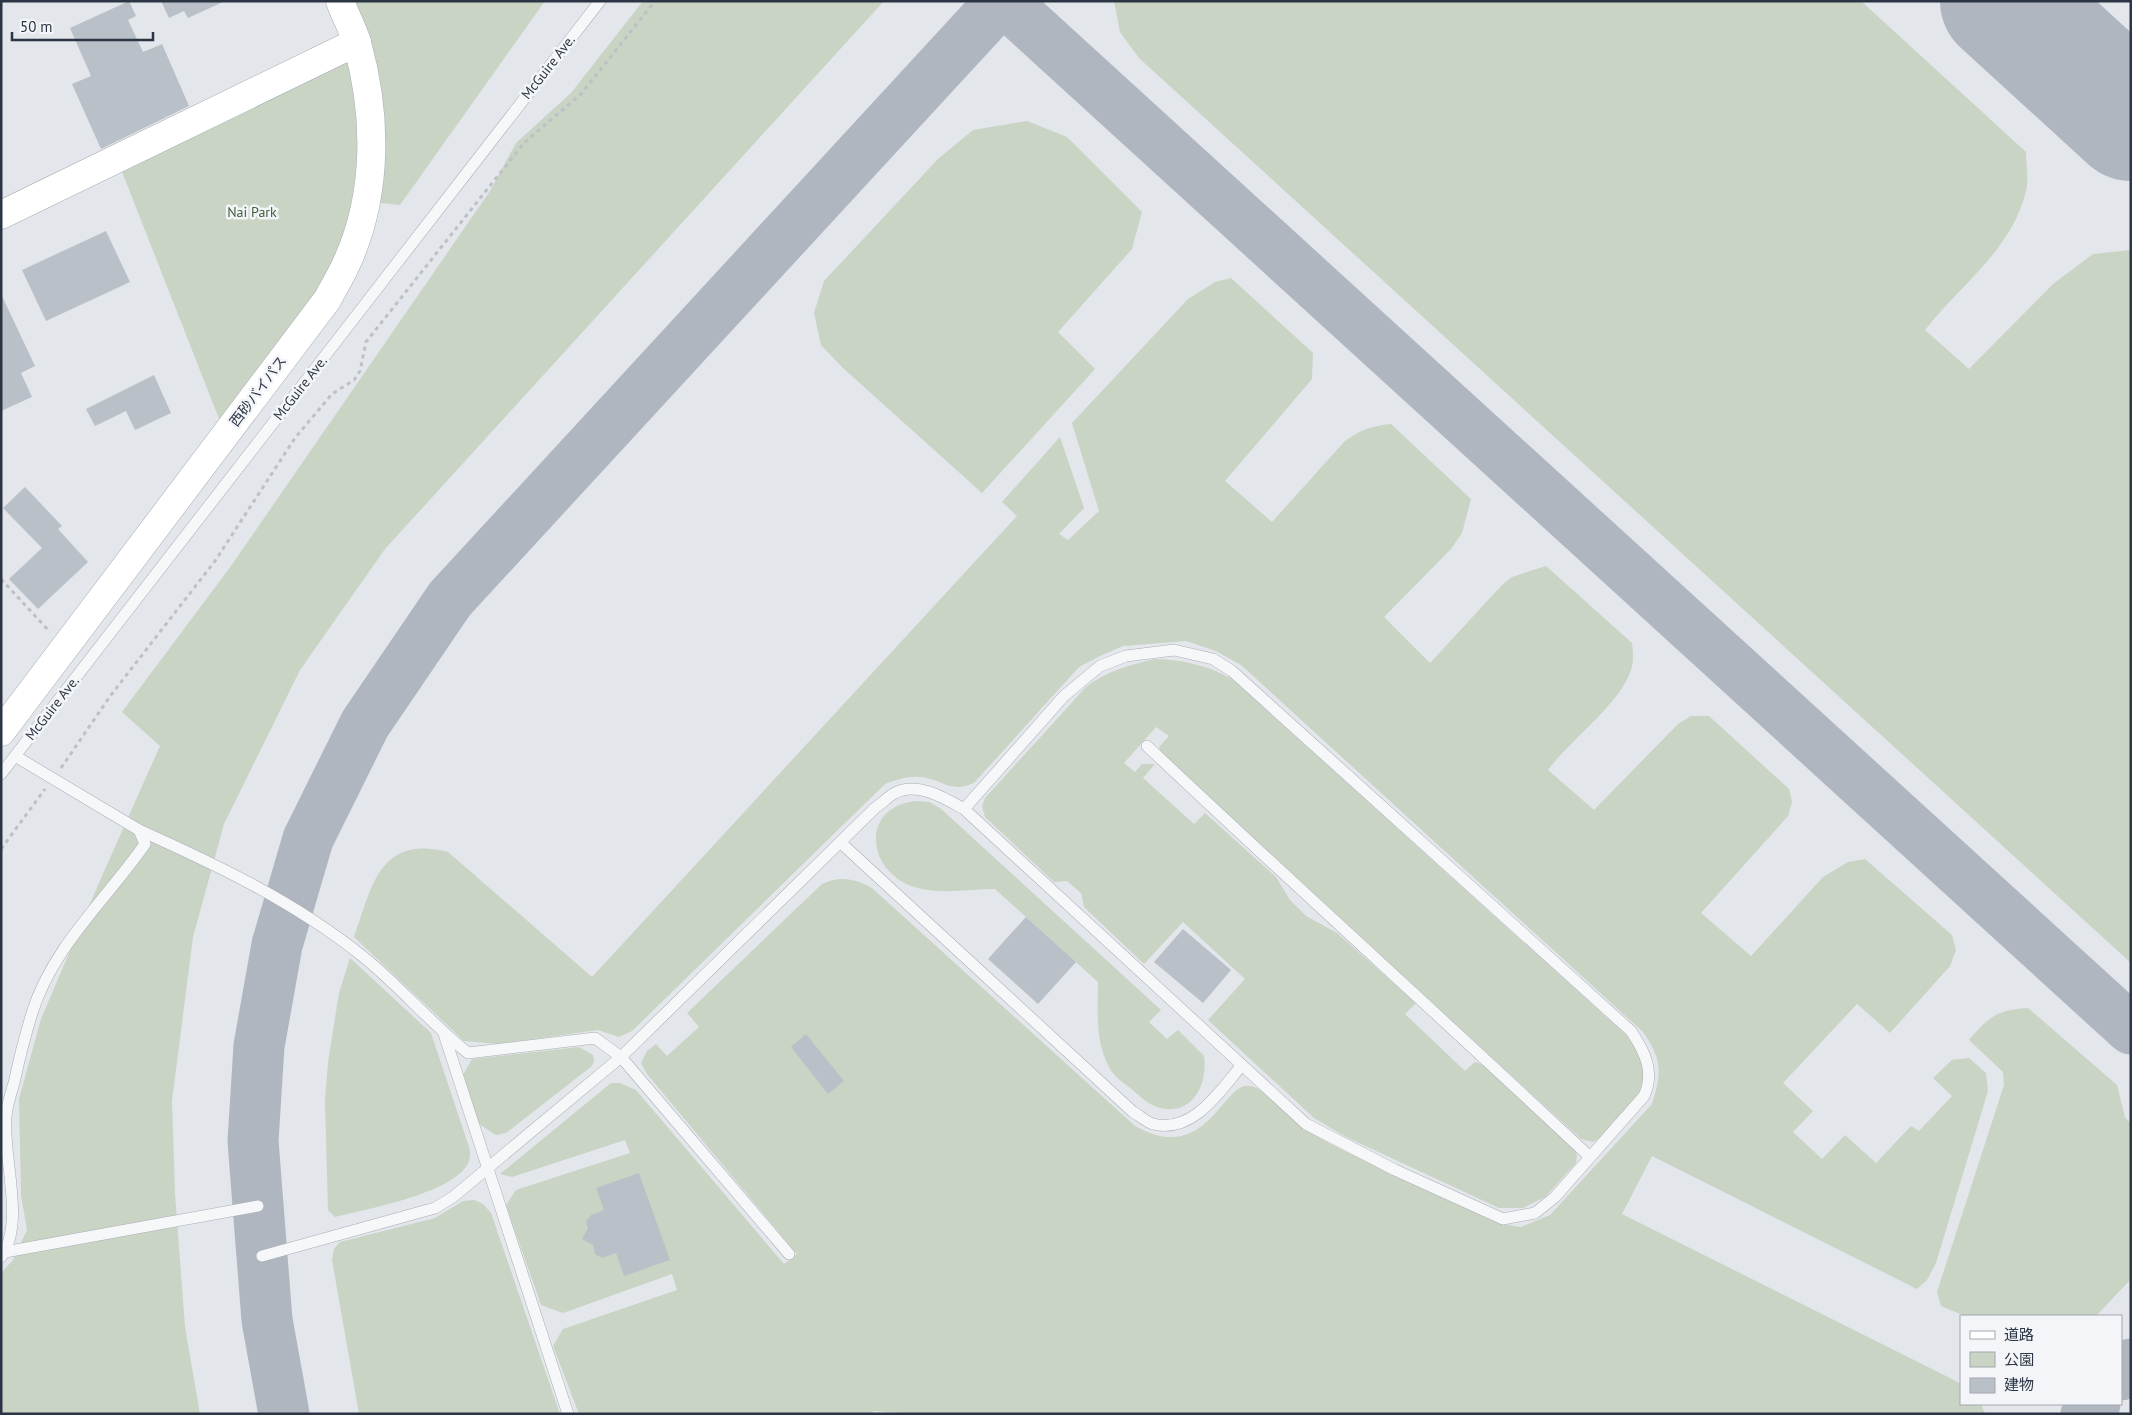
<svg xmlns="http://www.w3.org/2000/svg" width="2132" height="1415" font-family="'PT Sans','Noto Sans JP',sans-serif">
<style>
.green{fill:#c9d4c4}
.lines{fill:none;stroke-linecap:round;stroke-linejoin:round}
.taxiway{stroke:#b0b6c0;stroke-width:51}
.runway{stroke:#b0b6c0;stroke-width:126}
.building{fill:#bac0c8}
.lane-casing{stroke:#a8adb5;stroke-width:12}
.secondary-casing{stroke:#a8adb5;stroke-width:29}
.path{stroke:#bdc1c6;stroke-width:3;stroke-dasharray:4 4;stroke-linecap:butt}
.lane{stroke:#f6f7f9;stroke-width:11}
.secondary{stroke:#fff;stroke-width:28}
.labels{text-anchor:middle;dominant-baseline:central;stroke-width:5;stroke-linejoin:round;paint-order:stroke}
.street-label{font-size:14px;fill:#2b3543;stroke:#f3f5f8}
.park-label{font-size:14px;fill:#415e39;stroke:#f3f5f8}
</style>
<rect width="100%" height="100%" fill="#e3e6eb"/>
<!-- green -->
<g class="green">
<polygon points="350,1 545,1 400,205 375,202"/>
<polygon points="643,1 884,1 385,549 300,670 224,824 193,937 172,1101 175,1194 185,1327 200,1414 1,1414 1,1273 13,1260 27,1230 21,1195 19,1099 41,1019 98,885 160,746 122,712 231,566 490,191 516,143 571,93"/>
<path d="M1114,1h747l165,151c0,12 3,27 0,39 -14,59 -66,94 -101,139l44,39 84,-85 40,-30 38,-4v713l-992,-905 -19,-26z"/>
<polygon points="357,42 366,81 349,260 225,434 117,159"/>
<polygon points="1027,121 1067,137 1142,212 1132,249 1058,332 1095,369 982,493 843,368 821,345 814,313 824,281 938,159 973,130"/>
<path d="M1231,278l82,75 -1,26 -87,102 47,41 72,-80c15,-12 28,-16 47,-18l80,75 -9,34 -11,16 -67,68 46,46 72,-78 10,-8 34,-11 86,77c1,10 2,18 -1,27 -11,34 -61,70 -83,100l46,40 84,-86 13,-8h18l80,73 3,13 -4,14 -87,97 50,43 72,-79 25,-15 17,-3 87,76 4,15 -6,16 -60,67 -33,-29 -74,79 30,28 -20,21 29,27 23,-24 31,28 35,-37 8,5 33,-35 -19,-18 19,-18 17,-2 17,15 2,18 -52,172 -9,17 -10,9 -265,-133 -30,58 332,166 7,4v20h20l4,10h-1069l-43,-3 -1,3h-293l-26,-68 10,-17 114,-39 -5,-16 -109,39 -22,-8 -35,-100 10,-15 114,-37 -5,-13 -113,37 -12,-3 111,-91h9l16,7 148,174 13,-10 -150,-180 -6,-11 6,-12 9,-7 11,12 32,-29 -12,-14 135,-129c18,-9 34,-5 50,4l263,238c73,41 87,-45 115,-40 18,3 41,33 57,44 24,16 51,27 77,40 39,18 78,36 117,54l20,3 29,-12 102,-111c10,-31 10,-45 -9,-72l-402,-367 -25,-14 -30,-10 -63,5 -23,10 -21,11 -105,116c-24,11 -31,-4 -54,-6 -12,-1 -24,3 -35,7l-253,247 -13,6 -21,-7 -99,14 -35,-3 -110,-104c18,-50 25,-103 94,-85l144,125 425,-461 -15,-14 58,-65 24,71 -25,26 9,6 31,-29 -27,-88 116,-124 27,-17z"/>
<path d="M1155,659c28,1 52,6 77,20l394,356c40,48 4,69 -28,104l-5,3 -12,-3 -420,-385 -2,-7 10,-11 -13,-9 -32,36 11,9 7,-8h13l-12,14 51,46 11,-11 71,64 14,23 16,16 31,17 79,70 -11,11 60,57 10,-9 9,3 89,82 4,8 -1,8 -31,34 -22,11h-24l-153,-71 -32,-19 -106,-98 37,-41 -62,-57 -39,42 -60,-57 -3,-14 -14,-12 -13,1 -69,-65 -3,-11 3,-8 101,-111c20,-16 44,-22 69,-28z"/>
<path d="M916,801l13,1 11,6 221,202 -12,12 18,17 11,-9 26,26c4,29 -12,62 -47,51 -10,-3 -19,-13 -28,-20 -8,-6 -17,-12 -21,-22 -13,-26 -10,-54 -10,-83l-103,-93c-25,0 -56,6 -81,-2 -47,-15 -55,-80 2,-86z"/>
<path d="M350,958l81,75 39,117c0,3 0,8 -1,11 -12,32 -103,48 -134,56l-7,-7 -3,-109 3,-39 11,-69z"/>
<path d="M2028,1008l89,77 8,32 6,7v155l-35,37h-131l-24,-10 -4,-14 67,-207 -1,-13 -34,-32c20,-23 27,-30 59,-32z"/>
<polygon points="579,1047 593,1055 594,1061 592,1066 506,1133 496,1135 479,1124 463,1075 472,1059"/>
<polygon points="474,1200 483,1204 491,1213 560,1414 359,1414 332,1260 334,1249 340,1242 435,1218 463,1201"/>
</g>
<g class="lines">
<!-- taxiway -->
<g class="taxiway">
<polyline points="1004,1 2131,1029"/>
<polyline points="2121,1375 2131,1364"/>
<polyline points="284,1414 267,1320 253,1141 259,1046 277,945 308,839 365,724 450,599 1001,1"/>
<polyline points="2086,1414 2095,1404"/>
</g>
<!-- runway -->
<polyline class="runway" points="2003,1 2131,118"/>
</g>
<!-- building -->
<g class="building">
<polygon points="129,1 136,16 128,20 143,52 162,44 189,106 101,149 72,84 91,76 70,28"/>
<polygon points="161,1 225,1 188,18 184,11 169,18"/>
<polygon points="106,231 130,282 46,321 22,270"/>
<polygon points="1,294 35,366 21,373 32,397 1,411"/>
<polygon points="154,375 171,413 135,430 126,411 95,426 86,409"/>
<polygon points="25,487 62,526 58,529 88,562 38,609 9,579 42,548 3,508"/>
<polygon points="1026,917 1076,962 1038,1004 988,959"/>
<polygon points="1183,929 1231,970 1203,1003 1154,962"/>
<polygon points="806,1034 844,1081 828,1094 791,1047"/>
<polygon points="639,1173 670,1260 624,1276 616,1253 602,1258 595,1254 593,1245 582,1239 588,1228 586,1222 591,1215 604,1210 596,1188"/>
</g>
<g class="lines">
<defs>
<g id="lane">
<path d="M1147,746c146,138 296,273 443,411"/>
<polyline points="1,774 600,1"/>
<path d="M139,830c78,35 154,71 222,125 38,30 69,68 107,98l127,-15 26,19 168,197"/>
<path d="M840,842l293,270c6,3 13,10 20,12 40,10 67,-33 89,-59"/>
<polyline points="444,1034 568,1414"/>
<polyline points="5,1252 258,1206"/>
<path d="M262,1256l173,-48 18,-11 168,-140 254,-249c6,-4 12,-10 18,-14 23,-14 52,4 71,15l342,315 89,46 108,49 32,-6 20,-16 89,-101c11,-24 1,-44 -13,-65l-399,-360 -19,-12 -39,-9 -48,6 -26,10 -36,30 -100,113"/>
<path d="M1,1257c25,-34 1,-101 5,-141 1,-11 5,-23 8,-33 5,-24 11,-47 18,-70 21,-67 74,-113 113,-169l-6,-14 -124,-74"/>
</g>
<g id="secondary">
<polyline points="1,215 357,42"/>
<path d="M1,732l326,-432c7,-13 15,-26 21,-40 30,-68 29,-146 9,-217 -4,-14 -12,-28 -17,-42"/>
</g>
</defs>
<!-- lane casing -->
<use href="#lane" class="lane-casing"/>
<!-- secondary casing -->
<use href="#secondary" class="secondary-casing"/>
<!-- path -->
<g class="path">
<polyline points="1,579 50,632"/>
<polyline points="61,768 111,695 215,561 295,438 332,394 354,380 360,371 366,342 524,143 581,94 655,1"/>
<polyline points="1,849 45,789"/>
</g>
<!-- lane -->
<use href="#lane" class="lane"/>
<!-- secondary -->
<use href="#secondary" class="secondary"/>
</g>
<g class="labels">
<!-- street labels -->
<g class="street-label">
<text transform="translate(548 67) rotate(-52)">McGuire Ave.</text>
<text transform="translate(300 388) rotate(-52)">McGuire Ave.</text>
<text transform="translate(258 391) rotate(-53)">西砂バイパス</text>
<text transform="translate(52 708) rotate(-52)">McGuire Ave.</text>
</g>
<!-- park labels -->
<g class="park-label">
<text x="252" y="212">Nai Park</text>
</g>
</g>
<!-- border -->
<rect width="2132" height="1415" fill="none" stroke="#2b3543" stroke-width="5"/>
<!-- legend -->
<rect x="1960" y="1315" width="162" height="90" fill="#f3f5f8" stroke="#a3a8b0"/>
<rect x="1970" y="1331" width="25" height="8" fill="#ffffff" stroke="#a3a8b0"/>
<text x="2004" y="1340" font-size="15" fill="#2b3543">道路</text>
<rect x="1970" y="1352" width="25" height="15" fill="#c9d4c4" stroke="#a3a8b0"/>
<text x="2004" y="1365" font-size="15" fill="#2b3543">公園</text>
<rect x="1970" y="1378" width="25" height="15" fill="#bac0c8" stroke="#a3a8b0"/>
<text x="2004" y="1390" font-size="15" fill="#2b3543">建物</text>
<!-- scale -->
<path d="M12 32v8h141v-8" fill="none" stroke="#2b3543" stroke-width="2.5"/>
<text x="20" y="32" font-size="15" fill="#2b3543" stroke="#f3f5f8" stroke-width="4" paint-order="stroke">50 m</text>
</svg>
